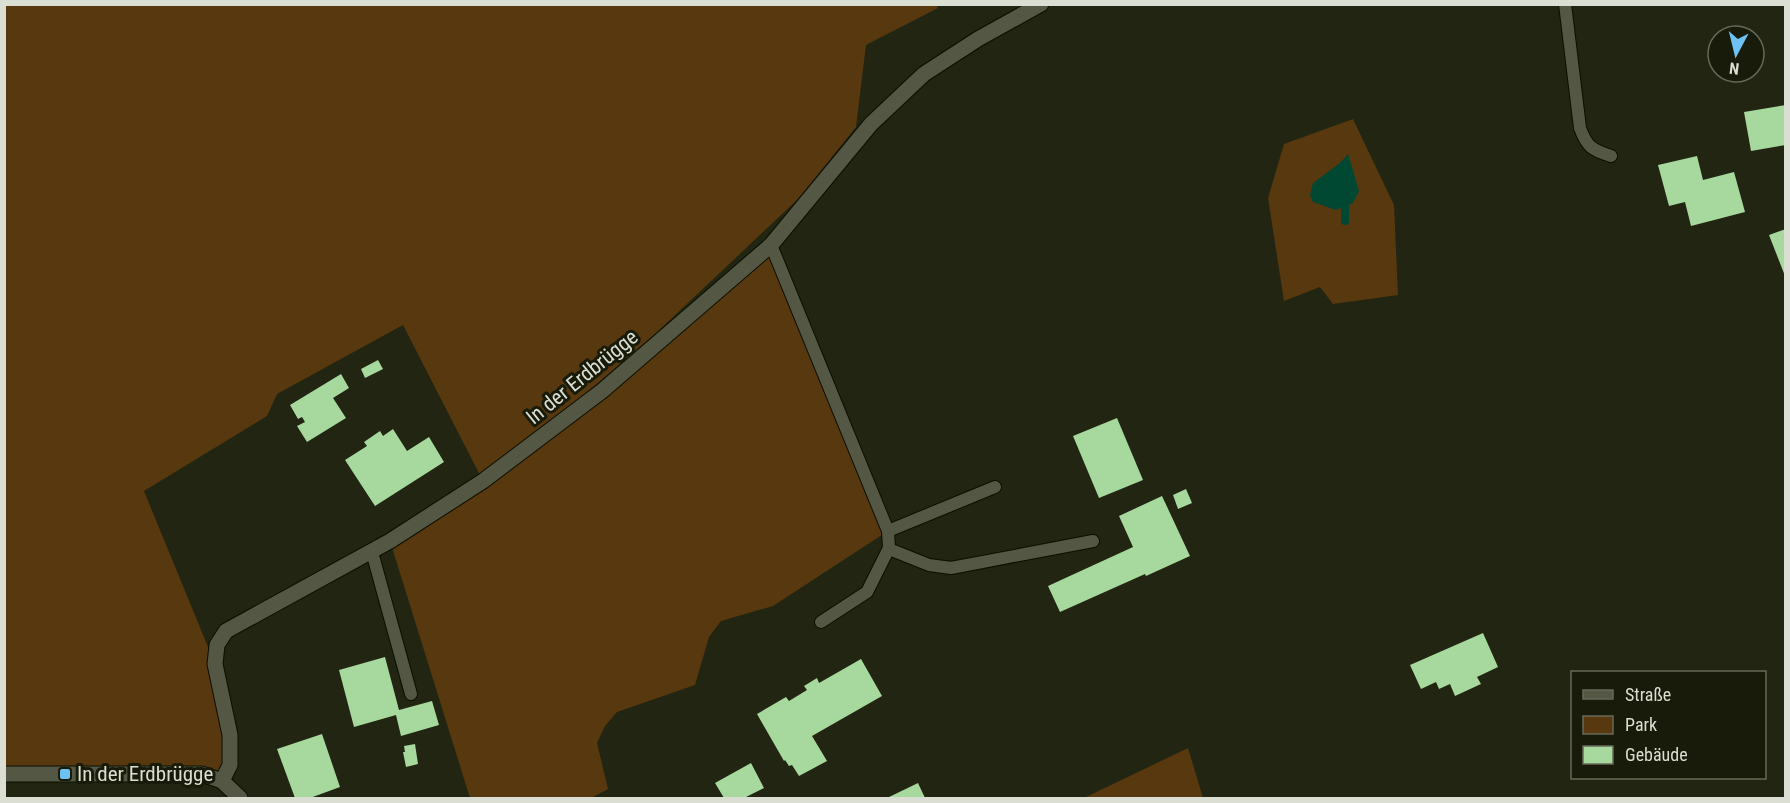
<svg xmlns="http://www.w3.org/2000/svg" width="1790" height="803" font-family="'Roboto Condensed',sans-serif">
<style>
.green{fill:#58380e}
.water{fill:#004832}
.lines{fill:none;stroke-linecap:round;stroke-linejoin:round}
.stream{stroke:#004832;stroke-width:8}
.building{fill:#a7d89e}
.service-casing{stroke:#0b0e01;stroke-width:14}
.minor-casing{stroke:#0b0e01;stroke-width:17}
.service{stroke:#535743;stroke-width:12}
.minor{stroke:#535743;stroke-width:15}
.poi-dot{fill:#6ec2f3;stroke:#181b09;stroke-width:2}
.labels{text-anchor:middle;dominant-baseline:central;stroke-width:6;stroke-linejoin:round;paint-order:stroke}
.street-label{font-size:21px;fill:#dbded2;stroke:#181b09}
.poi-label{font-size:21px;fill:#dbded2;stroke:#181b09;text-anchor:start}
</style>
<rect width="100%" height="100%" fill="#212512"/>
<!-- green -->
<g class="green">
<polygon points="5,5 936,5 938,8 866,45 856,127 798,199 655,334 494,472 771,245 888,531 773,606 721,621 709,637 695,685 617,712 605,726 597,743 608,789 591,798 470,798 390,541 483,481 403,325 277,394 267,416 144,491 215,664 230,735 222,781 5,774"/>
<polygon points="1353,119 1394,205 1398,295 1333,304 1320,287 1284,301 1268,198 1284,144"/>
<polygon points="1188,748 1203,798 1084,798"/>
</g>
<!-- water -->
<polygon class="water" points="1348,154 1359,191 1353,203 1336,210 1313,202 1310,195 1313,183 1340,163"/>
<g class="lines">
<!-- stream -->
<polyline class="stream" points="1345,206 1345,221"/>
</g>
<!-- building -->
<g class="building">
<polygon points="1786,105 1786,145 1751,151 1744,112"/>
<polygon points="1697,156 1703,180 1734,172 1745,212 1691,226 1685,202 1669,206 1658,165"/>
<polygon points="1786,229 1786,276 1785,276 1769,235"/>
<polygon points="378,360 383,369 365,378 361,369"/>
<polygon points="341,374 349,388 333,398 346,418 307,442 297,426 305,422 302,417 298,419 290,405"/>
<polygon points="1117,418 1143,480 1099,498 1073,436"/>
<polygon points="393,429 407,451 429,437 444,462 375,506 345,460 367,446 364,442 380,431 383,436"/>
<polygon points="1186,489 1192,503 1178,509 1173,495"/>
<polygon points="1162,496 1190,556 1146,576 1145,574 1060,612 1048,586 1133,547 1119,516"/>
<polygon points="1483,633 1498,667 1477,677 1481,684 1455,696 1450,684 1439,689 1436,682 1421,689 1410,665"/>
<polygon points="385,657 399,710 432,701 439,725 401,736 396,715 354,727 339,670"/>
<polygon points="861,659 882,696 812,736 827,761 799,776 792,765 789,766 785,760 784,761 757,714 786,697 789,701 807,690 804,686 817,678 819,683"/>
<polygon points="322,734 340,787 310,798 295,798 277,749"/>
<polygon points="415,744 418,764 406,767 403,752 405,752 404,746"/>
<polygon points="751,763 764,788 744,798 724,798 715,783"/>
<polygon points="918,783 925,798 887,798"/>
</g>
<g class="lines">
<defs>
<g id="service">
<path d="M1565,4l15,124c7,19 12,22 31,28"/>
<polyline points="771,245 888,531 889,548 867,592 821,622"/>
<polyline points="888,531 995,487"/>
<polyline points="889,549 929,565 951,568 1093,541"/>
<polyline points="372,552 411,694"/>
</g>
<g id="minor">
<polyline points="4,774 202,774 222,781 240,798"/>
<polyline points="222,781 230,765 230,735 215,664 217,645 226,631 390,541 483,481 602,391 771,245 871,124 924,74 978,39 1041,4"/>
</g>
</defs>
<!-- service casing -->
<use href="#service" class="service-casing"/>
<!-- minor casing -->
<use href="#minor" class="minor-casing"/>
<!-- service -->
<use href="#service" class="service"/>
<!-- minor -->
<use href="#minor" class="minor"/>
</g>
<!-- markers -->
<rect class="poi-dot" x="59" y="768" width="12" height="12" rx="3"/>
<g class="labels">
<!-- street labels -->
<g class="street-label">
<text transform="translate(582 377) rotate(-39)">In der Erdbrügge</text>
</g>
<!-- poi labels -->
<g class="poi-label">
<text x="77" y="774">In der Erdbrügge</text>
</g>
</g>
<!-- border -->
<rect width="1790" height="803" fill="none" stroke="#dbded2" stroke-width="12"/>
<!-- legend -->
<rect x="1571" y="671" width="195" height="108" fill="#181b09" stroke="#666959" stroke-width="1.5"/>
<rect x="1583" y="690" width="30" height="9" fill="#535743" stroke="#666959" stroke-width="1.5"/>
<text x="1625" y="701" font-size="18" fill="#dbded2">Straße</text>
<rect x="1583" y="716" width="30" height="18" fill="#58380e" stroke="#666959" stroke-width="1.5"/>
<text x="1625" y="731" font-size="18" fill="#dbded2">Park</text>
<rect x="1583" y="746" width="30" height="18" fill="#a7d89e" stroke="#666959" stroke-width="1.5"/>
<text x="1625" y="761" font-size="18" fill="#dbded2">Gebäude</text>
<!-- north arrow -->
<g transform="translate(1736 54) rotate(187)"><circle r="28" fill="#181b09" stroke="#666959" stroke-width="1.5"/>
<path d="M0-4.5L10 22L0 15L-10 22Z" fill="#6ec2f3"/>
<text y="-9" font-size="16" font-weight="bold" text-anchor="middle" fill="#dbded2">N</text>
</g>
</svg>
